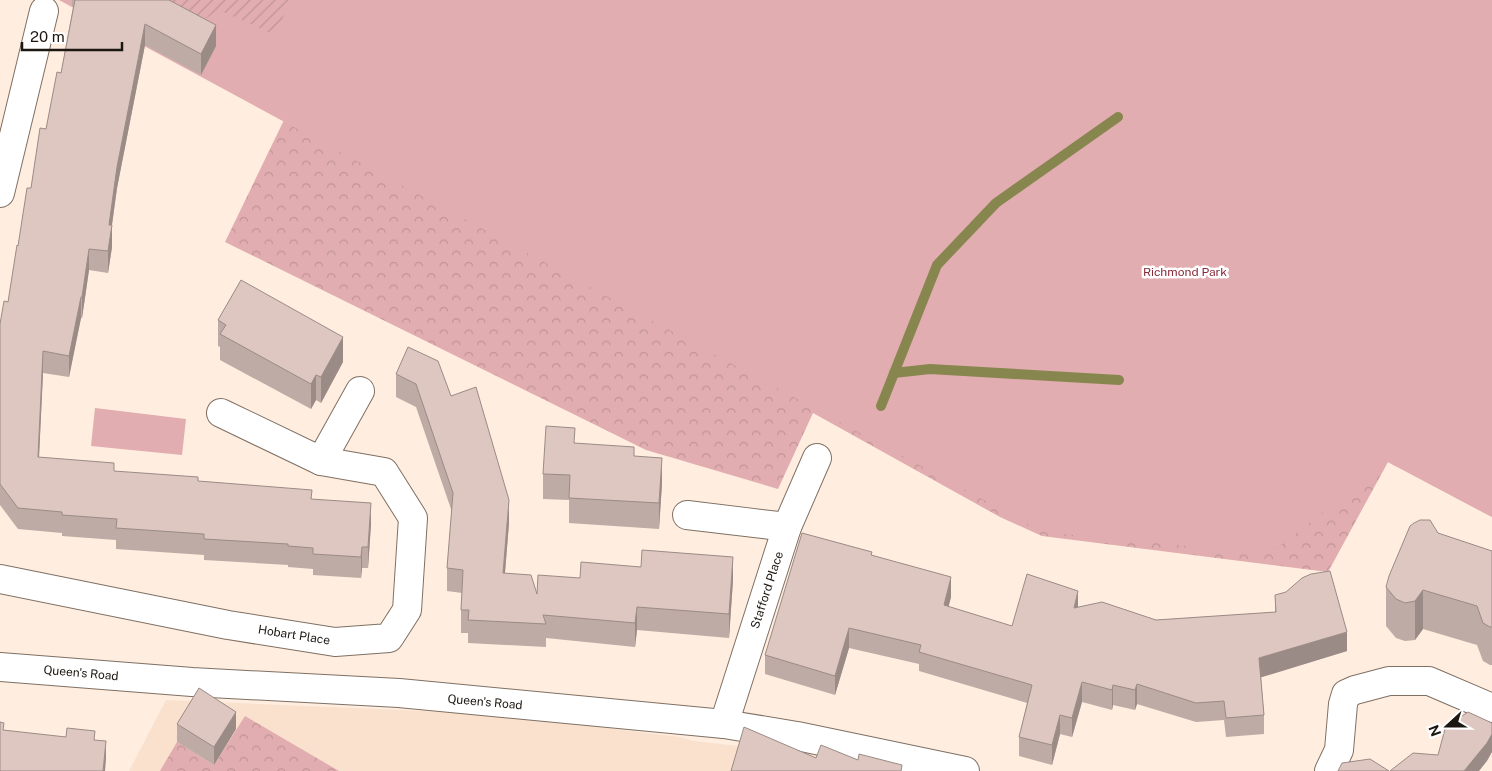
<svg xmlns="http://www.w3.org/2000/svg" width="1492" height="771" font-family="'Public Sans',sans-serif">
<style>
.built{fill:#f9e1cd}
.forest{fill:url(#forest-crowns)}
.park{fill:#e1adb0}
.garden{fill:url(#garden-furrows)}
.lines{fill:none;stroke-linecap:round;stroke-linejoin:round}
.stream{stroke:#88864f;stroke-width:10}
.minor-casing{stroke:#7f7064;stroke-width:30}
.major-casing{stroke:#7f7064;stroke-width:30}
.minor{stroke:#fff;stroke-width:28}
.major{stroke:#fff;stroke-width:28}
.wall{fill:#beaba5}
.shaded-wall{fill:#9b8b86}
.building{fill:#ddc7c0;stroke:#9b8b86}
.labels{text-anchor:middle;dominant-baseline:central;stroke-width:5;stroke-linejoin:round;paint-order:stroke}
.park-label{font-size:12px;fill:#882939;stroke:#fff}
.street-label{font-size:12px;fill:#1d1712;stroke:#fff}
</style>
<defs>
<pattern id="forest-crowns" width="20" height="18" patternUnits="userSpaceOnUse" patternTransform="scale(1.25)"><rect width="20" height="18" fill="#e1adb0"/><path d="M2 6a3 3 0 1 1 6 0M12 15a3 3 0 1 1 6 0" fill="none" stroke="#c19496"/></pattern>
<pattern id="garden-furrows" width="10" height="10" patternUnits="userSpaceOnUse" patternTransform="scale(1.25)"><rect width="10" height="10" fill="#e1adb0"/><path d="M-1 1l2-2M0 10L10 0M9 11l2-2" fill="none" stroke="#c19496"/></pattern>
</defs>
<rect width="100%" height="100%" fill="#ffeddf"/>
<!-- built -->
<polygon class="built" points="166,700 494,714 680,737 694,741 857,759 853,771 129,771"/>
<!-- forest -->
<g class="forest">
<polygon points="319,70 1209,238 1492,517 1388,462 1328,572 1042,536 1000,517 813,413 778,489 646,450 225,242 284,120"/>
<polygon points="245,716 339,771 160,771 177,742 214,765"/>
</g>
<!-- park -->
<g class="park">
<polygon points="59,0 1492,0 1492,517 1388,462 1269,554 1043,532"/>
<polygon points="95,408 186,419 182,455 91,446"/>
</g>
<!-- garden -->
<polygon class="garden" points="168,0 291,0 275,35 219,10 200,22"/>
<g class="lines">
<!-- stream -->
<g class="stream">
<polyline points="894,373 930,369 1119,380"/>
<polyline points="881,406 937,265 996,203 1118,117"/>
</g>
<defs>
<g id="minor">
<polyline points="0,193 44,11"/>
<polyline points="321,461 360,391"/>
<polyline points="687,515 787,527"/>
<polyline points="0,579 228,625 335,642 389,638 407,610 413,518 384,472 321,461 221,413"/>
<polyline points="724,724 787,527 817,458"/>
<polyline points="1329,771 1339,750 1343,704 1346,694 1355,690 1389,681 1429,681 1492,708"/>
</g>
<polyline id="major" points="0,667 192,682 399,693 724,724 797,736 965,771"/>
</defs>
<!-- minor casing -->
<use href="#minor" class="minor-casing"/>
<!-- major casing -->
<use href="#major" class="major-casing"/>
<!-- minor -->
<use href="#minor" class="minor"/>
<!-- major -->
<use href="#major" class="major"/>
</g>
<!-- wall -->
<g class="wall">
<polygon points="72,0 169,0 216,46 201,75 145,45 117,188 112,225 112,247 108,273 89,270 82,318 81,318 69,377 43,373 39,457 114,471 198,481 312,499 371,524 368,568 362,568 361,578 313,575 313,569 288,567 288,565 204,560 204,555 116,549 116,540 62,536 62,533 18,529 0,505 0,324 8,302 18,246 31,188 61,73 73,7 72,6"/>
<polygon points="218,320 343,362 321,403 316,400 311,409 220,360 220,347 218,346"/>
<polygon points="396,374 451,396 509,523 505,573 537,594 580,578 733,580 729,638 637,630 635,647 546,638 546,647 468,643 468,633 461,633 461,610 462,593 447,591 447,568 452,512 416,407 396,397"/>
<polygon points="575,443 634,456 662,483 659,529 569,523 569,500 543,499 543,474"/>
<polygon points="1492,551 1492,665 1490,665 1483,661 1477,645 1423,629 1415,640 1405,641 1396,638 1386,626 1386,587"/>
<polygon points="872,555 951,597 948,607 1012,626 1078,608 1156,620 1275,612 1275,595 1347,651 1261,677 1264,715 1264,734 1226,737 1224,720 1196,722 1137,704 1135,710 1113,705 1112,710 1082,702 1072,737 1060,734 1052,765 1019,756 1019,737 1027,703 919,671 919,664 849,648 835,695 765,674 765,655"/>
<polygon points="177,724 236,729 214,765 177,742"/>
</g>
<!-- shaded-wall -->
<g class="shaded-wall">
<polygon points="145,24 145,45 117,188 109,246 109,225 117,167"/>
<polygon points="216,25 216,46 201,75 201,54"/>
<polygon points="112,225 112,247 108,273 108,251"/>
<polygon points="89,249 89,270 82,318 82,297"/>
<polygon points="81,297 81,318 69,377 69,356"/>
<polygon points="343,337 343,362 321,403 321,377"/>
<polygon points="43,351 43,373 38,478 38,457"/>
<polygon points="316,375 316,400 311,409 311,384"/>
<polygon points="662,458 662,483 659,529 659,503"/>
<polygon points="509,500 509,523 503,596 503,573"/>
<polygon points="371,503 371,524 368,568 368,547"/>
<polygon points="362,547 362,568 361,578 361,557"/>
<polygon points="733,557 733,580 729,638 729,614"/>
<polygon points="951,577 951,597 944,625 944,605"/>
<polygon points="1423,590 1423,629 1415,640 1415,601"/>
<polygon points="1078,591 1078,610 1074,608"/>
<polygon points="637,607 637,630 635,647 635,623"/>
<polygon points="849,628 849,648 835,695 835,676"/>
<polygon points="1347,632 1347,651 1259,678 1259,658"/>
<polygon points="1082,682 1082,702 1072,737 1072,718"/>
<polygon points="1137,684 1137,704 1135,710 1135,690"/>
<polygon points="1113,685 1113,705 1112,710 1112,690"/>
<polygon points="236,712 236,729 214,765 214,747"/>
<polygon points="1060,715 1060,734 1052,765 1052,745"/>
<polygon points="1492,734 1492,752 1487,761 1479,771 1464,771"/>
<polygon points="106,741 106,759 105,771 103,771"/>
</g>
<!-- building -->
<g class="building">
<polygon points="75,0 169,0 216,25 201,54 145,24 117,167 109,225 112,225 108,251 89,249 82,297 81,297 69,356 43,351 38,457 114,463 114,471 198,477 198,481 312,490 311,499 371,503 368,547 362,547 361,557 313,554 313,548 288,546 288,544 204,539 204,534 116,528 117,519 62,515 62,512 18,508 0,484 0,324 4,301 8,302 17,245 18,246 27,188 31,188 40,128 46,129 57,72 61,73"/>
<polygon points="241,280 343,337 321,377 316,375 311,384 220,334 226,325 218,320"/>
<polygon points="408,347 438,361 451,396 476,387 509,500 503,573 531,575 537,594 538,575 580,578 581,562 641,567 642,550 733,557 729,614 637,607 635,623 543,615 546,624 468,620 469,610 461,610 463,570 447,568 453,493 416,384 396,374"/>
<polygon points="546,426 575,428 574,443 634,447 634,456 662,458 659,503 569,498 570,475 543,474"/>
<polygon points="1420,520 1430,520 1438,533 1492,551 1492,627 1490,627 1483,623 1477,606 1423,590 1415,601 1405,603 1396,599 1386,587 1389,576 1410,526 1414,523"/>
<polygon points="802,533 872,552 871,555 951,577 944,605 1012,626 1027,574 1078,591 1074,608 1102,602 1156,620 1276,612 1275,595 1286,592 1302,578 1311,574 1330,571 1347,632 1259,658 1264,715 1226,718 1224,701 1196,703 1137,684 1135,690 1113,685 1112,690 1082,682 1072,718 1060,715 1052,745 1019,737 1032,685 919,652 921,645 849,628 835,676 765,655"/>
<polygon points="199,688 236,712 214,747 177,724"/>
<polygon points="1468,712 1492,723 1492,734 1487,743 1464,771 1390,771 1413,753 1438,755 1445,729 1450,724"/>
<polygon points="0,722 4,723 3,730 66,737 67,728 95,731 94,740 106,741 103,771 0,771"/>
<polygon points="744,727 816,758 821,745 858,760 859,754 902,765 901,771 731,771"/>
<polygon points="1370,759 1389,771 1338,771 1342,763"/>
</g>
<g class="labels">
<!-- park labels -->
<g class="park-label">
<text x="1185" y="272">Richmond Park</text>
</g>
<!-- street labels -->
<g class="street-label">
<text transform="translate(767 590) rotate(-72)">Stafford Place</text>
<text transform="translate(294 635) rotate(9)">Hobart Place</text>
<text transform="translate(81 673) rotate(5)">Queen's Road</text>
<text transform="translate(485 702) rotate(5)">Queen's Road</text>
</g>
</g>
<!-- north arrow -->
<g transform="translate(1447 726) rotate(249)" stroke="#ffffff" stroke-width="4" paint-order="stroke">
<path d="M0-4L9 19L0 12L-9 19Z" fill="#1d1712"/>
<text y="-8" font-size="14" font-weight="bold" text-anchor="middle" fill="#1d1712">N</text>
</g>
<!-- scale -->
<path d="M22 42v8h100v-8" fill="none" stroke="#1d1712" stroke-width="2.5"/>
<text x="30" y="42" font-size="15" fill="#1d1712" stroke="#ffffff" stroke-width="4" paint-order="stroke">20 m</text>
</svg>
